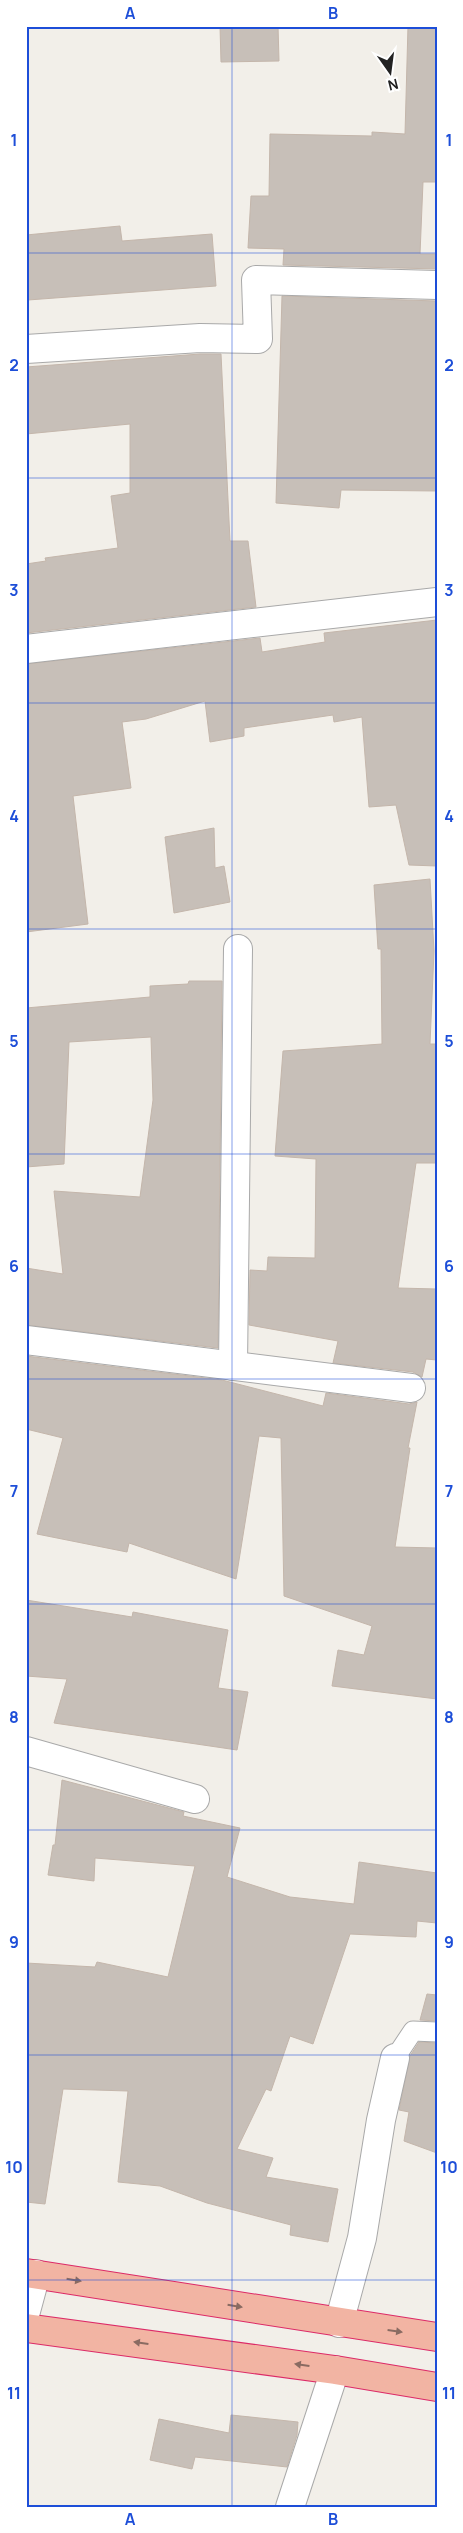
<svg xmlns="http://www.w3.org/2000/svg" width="463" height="2533" font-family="Manrope,sans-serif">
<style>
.building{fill:#c7bfb8;stroke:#c4b6ab}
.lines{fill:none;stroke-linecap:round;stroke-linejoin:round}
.service-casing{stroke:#a9a9a9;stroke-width:21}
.minor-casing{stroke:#a9a9a9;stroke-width:30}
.tertiary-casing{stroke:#a9a9a9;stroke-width:30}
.trunk-casing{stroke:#dc2a67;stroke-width:30}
.service{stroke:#fff;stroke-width:19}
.minor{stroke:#fff;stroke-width:28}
.tertiary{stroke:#fff;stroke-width:28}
.trunk{stroke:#f2b4a3;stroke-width:28}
.oneway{fill:#8a6b62}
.grid{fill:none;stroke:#1d4ed8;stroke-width:1;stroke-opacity:0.55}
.neatline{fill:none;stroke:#1d4ed8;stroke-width:2}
.grid-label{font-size:16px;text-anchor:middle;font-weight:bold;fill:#1d4ed8}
</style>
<rect width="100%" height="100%" fill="#f2efe9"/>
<!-- building -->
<g class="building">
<polygon points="220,26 278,26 279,61 221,62"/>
<polygon points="408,26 437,26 437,182 423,182 420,254 437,254 437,269 283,265 284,249 248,248 251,196 269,196 270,134 372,136 372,132 405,134"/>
<polygon points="120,226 122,241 212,234 216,286 28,300 26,235"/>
<polygon points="282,296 437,301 437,491 341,490 339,508 276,503"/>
<polygon points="200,354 221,354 230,541 248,541 256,607 26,633 26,564 46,561 45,558 118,548 111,496 130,493 130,424 26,434 26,367"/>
<polygon points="437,620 437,866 409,865 396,805 369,807 362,717 334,722 333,715 244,728 244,736 210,742 205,701 146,719 122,722 131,788 73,796 88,924 26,932 26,664 260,638 262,652 325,642 324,633"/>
<polygon points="214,828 215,868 224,866 230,902 174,913 165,837"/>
<polygon points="430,879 434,951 430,1044 437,1044 437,1163 416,1163 398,1288 437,1289 437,1360 426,1359 422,1377 413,1372 333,1363 338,1341 249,1325 250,1270 267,1271 268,1257 315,1258 316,1159 275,1156 283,1051 382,1044 381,949 378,949 374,885"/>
<polygon points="189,981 222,981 218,1348 26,1325 26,1268 63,1274 54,1191 140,1197 153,1100 151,1037 69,1042 64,1164 26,1167 26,1008 150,997 150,986 188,984"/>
<polygon points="26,1356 222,1380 323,1406 326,1393 409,1404 417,1402 408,1448 410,1448 395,1547 437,1548 437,1699 332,1686 338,1650 364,1655 372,1626 284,1596 281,1438 259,1436 236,1579 129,1543 127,1552 37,1534 63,1438 26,1429"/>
<polygon points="26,1600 132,1617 133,1612 228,1630 218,1688 248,1692 237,1750 54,1723 67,1679 26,1676"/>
<polygon points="62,1780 184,1812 183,1816 240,1828 227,1877 290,1897 354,1904 359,1862 437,1873 437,1923 417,1921 416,1937 350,1934 313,2044 290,2036 271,2091 266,2089 237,2149 273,2158 266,2177 338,2189 328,2242 290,2235 291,2225 207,2203 160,2186 118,2182 128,2091 63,2089 45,2204 26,2202 26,1963 95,1967 97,1962 168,1977 195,1866 95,1858 94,1881 48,1875 53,1845 55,1845"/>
<polygon points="427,1994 437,1995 437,2021 420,2020"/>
<polygon points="419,2042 437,2043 437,2153 404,2141 409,2112 399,2110 410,2056"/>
<polygon points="231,2415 298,2422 297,2435 287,2467 195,2457 192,2469 150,2460 159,2419 229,2433"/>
</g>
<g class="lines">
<defs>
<polyline id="service" points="395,2058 413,2031 437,2032"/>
<g id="minor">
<polyline points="26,349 200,338 258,339 256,280 437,285"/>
<polyline points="26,649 437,602"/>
<polyline points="26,1340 411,1388"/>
<polyline points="233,1366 238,949"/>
<polyline points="26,1751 195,1799"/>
<polyline points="339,2323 362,2238 381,2120 395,2058"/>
<polyline points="290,2507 335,2370"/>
</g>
<polyline id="tertiary" points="26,2311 36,2274"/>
<g id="trunk">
<polyline points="26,2273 437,2337"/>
<polyline points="26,2328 335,2370 437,2387"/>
</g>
</defs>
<!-- service casing -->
<use href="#service" class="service-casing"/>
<!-- minor casing -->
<use href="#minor" class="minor-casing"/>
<!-- tertiary casing -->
<use href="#tertiary" class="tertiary-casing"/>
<!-- trunk casing -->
<use href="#trunk" class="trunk-casing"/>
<!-- service -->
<use href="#service" class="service"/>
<!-- minor -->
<use href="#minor" class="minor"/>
<!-- tertiary -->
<use href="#tertiary" class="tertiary"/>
<!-- trunk -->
<use href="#trunk" class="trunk"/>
</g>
<!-- one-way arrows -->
<defs><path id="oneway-solid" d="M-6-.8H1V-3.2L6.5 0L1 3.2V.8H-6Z" transform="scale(1.25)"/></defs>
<g class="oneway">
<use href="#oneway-solid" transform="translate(74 2280) rotate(9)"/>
<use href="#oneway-solid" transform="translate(235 2306) rotate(9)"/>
<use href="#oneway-solid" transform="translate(395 2331) rotate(8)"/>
<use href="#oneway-solid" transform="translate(141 2343) rotate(-172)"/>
<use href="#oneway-solid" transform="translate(302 2365) rotate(-172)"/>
</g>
<!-- grid -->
<path class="grid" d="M232,26v2481M26,253h411M26,478h411M26,703h411M26,929h411M26,1154h411M26,1379h411M26,1604h411M26,1830h411M26,2055h411M26,2280h411"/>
<!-- border -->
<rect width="463" height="2533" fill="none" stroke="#ffffff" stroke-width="55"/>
<!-- north arrow -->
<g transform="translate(390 72) rotate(166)" stroke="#ffffff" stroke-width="4" paint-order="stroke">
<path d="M0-4L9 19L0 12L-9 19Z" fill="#222222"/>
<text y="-8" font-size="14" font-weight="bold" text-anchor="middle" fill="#222222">N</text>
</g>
<rect x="28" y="28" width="408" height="2478" class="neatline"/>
<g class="grid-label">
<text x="130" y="19">A</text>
<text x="333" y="19">B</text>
<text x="14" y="146">1</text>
<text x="449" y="146">1</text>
<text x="14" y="371">2</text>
<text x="449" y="371">2</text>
<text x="14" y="596">3</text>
<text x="449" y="596">3</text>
<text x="14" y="822">4</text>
<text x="449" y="822">4</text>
<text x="14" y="1047">5</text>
<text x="449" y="1047">5</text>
<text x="14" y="1272">6</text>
<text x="449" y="1272">6</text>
<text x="14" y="1497">7</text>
<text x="449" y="1497">7</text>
<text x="14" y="1723">8</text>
<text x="449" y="1723">8</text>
<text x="14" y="1948">9</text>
<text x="449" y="1948">9</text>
<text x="14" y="2173">10</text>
<text x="449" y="2173">10</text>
<text x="14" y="2399">11</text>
<text x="449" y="2399">11</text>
<text x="130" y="2525">A</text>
<text x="333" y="2525">B</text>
</g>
</svg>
